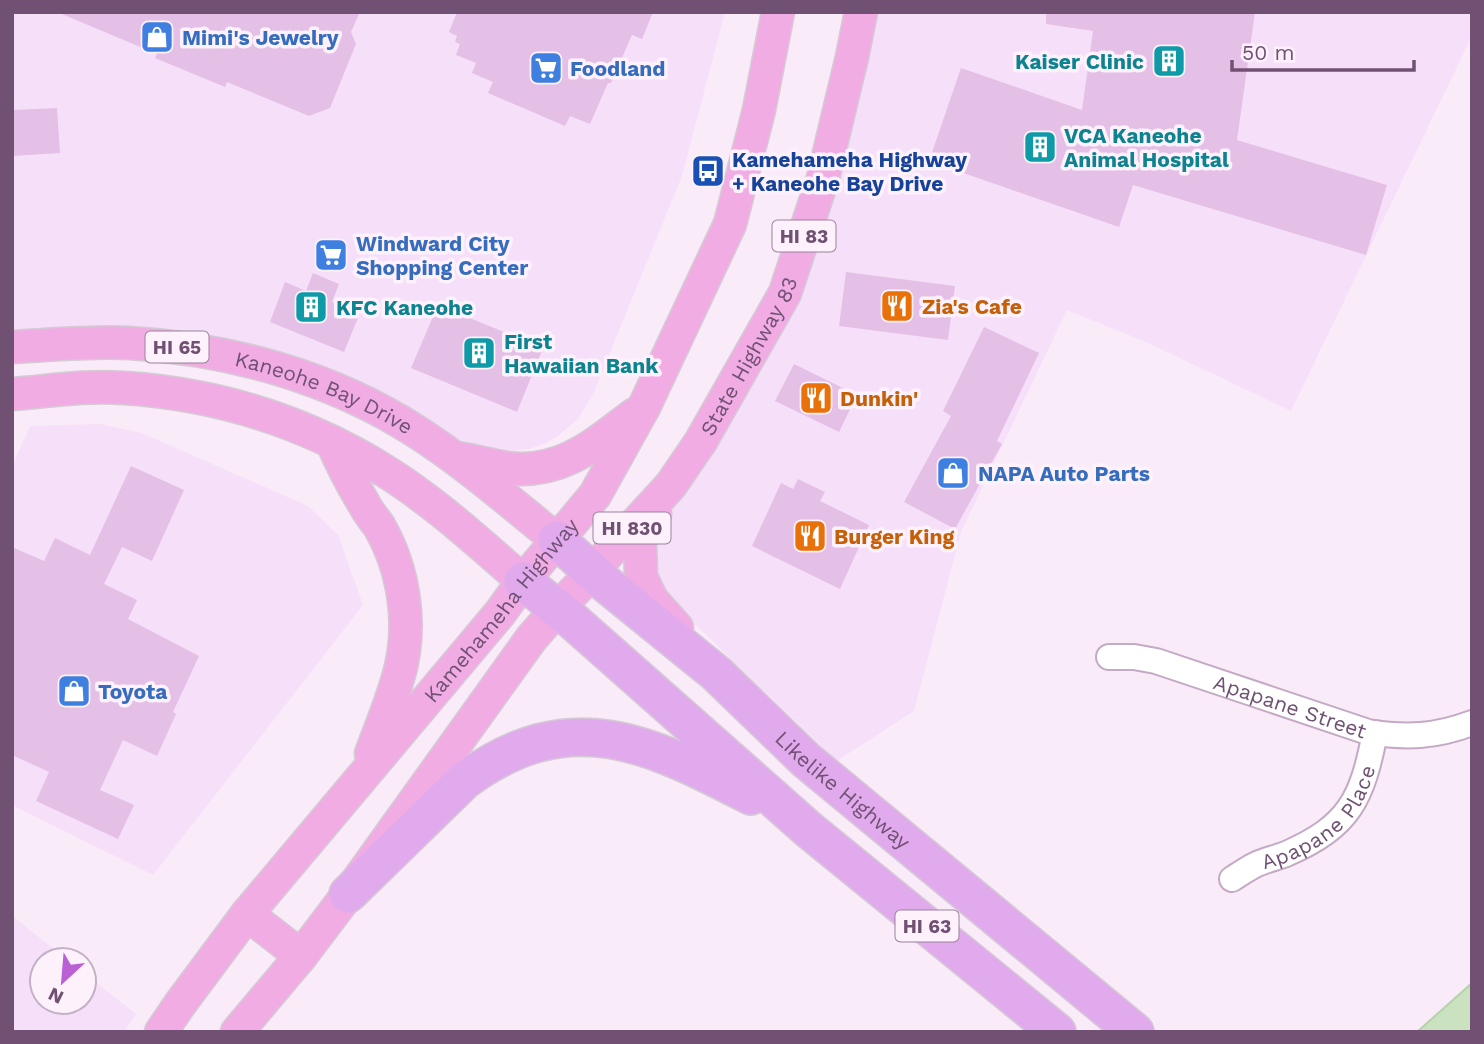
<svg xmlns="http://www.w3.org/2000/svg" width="1484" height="1044" font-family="'Work Sans',sans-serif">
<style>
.commercial{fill:#f6e0f9}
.water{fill:#cbe2c1;stroke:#b5d3a9;stroke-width:2}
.building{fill:#e4bfe6}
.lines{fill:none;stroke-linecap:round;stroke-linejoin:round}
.minor-casing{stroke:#c4aac4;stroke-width:28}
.major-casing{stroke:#d4cbd5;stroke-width:35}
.highway-casing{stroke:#d4cbd5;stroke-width:40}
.minor{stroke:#fff;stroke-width:24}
.major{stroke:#f1ace4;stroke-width:32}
.highway{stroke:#e1aaed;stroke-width:37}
.labels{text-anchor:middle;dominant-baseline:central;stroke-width:7;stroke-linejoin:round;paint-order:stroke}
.shield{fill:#fdf1fb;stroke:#9a819c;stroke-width:2}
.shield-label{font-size:19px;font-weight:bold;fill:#705173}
.shop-label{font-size:21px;font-weight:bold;fill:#366cbe;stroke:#fdf1fb;text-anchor:start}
.culture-label{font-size:21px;font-weight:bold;fill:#0d838f;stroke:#fdf1fb;text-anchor:start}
.transit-label{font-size:21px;font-weight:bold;fill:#164399;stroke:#fdf1fb;text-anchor:start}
.food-label{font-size:21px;font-weight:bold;fill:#c56008;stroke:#fdf1fb;text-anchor:start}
.street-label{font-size:21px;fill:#705173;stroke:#fdf1fb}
</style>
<rect width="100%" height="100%" fill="#faebf8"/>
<!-- commercial -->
<g class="commercial">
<polygon points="12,12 725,12 682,176 593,394 579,418 558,436 544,444 529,449 513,451 497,451 458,439 375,391 12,337"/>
<polygon points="866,12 1472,12 1472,36 1291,411 1146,342 1067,310 961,532 914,711 837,761 675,605 649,563 655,529 772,287"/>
<polygon points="100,424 142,433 308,506 338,535 363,605 153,875 12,805 12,466 30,426"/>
<polygon points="12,916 68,960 42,960 42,1002 84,1002 84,973 136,1014 124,1032 12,1032"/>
</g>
<!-- water -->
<polygon class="water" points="1472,983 1472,1032 1417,1032"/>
<!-- building -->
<g class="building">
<polygon points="57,12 360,12 351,32 356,44 330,108 309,116 227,82 225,87 155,58 157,54"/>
<polygon points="457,12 653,12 642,39 632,35 611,83 608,83 590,124 570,116 565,126 488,93 493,82 472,73 476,63 456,55 460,44 455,42 457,36 449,32"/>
<polygon points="1046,12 1255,12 1237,140 1387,185 1366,255 1133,185 1119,227 929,161 961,68 1082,110 1093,31 1046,24"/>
<polygon points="57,108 60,153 12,156 12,110"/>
<polygon points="846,272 955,286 948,340 839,326"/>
<polygon points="313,273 339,284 332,302 360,313 344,352 270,322 285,282 306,291"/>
<polygon points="438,305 543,348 517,412 411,368"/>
<polygon points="984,327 1039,353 997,441 1002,444 955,529 904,502 951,416 943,411"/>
<polygon points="794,364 857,395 839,432 775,401"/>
<polygon points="131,466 184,490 152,561 122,547 104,584 137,600 128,619 199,656 173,712 176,714 157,756 123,740 100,790 134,805 118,839 36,801 49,772 12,755 12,547 44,561 55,538 90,555"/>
<polygon points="798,479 825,492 820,501 869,525 840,589 752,546 781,483 793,489"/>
</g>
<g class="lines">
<defs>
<g id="minor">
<path id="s1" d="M1109,657h25l22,4 212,71c38,6 67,5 104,-9"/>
<path id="s2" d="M1232,879c8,-5 15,-10 23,-14 10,-5 21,-7 31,-11 64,-28 76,-55 89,-121"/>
</g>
<g id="major">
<path id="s3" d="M12,347c39,-2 79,-6 118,-4 100,6 202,34 287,89 50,32 94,71 140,108"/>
<path d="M12,394c38,-3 75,-9 112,-6 93,6 182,34 261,83 50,31 94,72 138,110"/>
<path d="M332,442c9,21 20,42 32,62 4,8 10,15 15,22 26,45 34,102 19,152 -7,25 -18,51 -27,76"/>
<path d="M458,458c16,3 33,7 49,10 54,7 88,-24 128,-54"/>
<polyline points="655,514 640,541 641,577 652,600 677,628"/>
<polyline points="247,914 301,956"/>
<path id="s4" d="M161,1032l19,-28 67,-90 253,-301 23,-32 72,-86 49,-88 86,-183 29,-114 19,-98"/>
<path id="s5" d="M237,1032l64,-76 47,-62 183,-255 26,-30 36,-37 11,-14 67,-73 30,-44 84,-148 38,-115 29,-121 9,-45"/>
</g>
<g id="highway">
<path id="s6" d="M557,540l49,44 111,90 89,86 329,272"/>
<polyline points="523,581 574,622 808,829 1057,1032"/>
<path d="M348,894l117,-114c105,-77 183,-37 286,16"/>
</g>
</defs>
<!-- minor casing -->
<use href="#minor" class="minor-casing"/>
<!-- major casing -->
<use href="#major" class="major-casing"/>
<!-- highway casing -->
<use href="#highway" class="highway-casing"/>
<!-- minor -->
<use href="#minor" class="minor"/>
<!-- major -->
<use href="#major" class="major"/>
<!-- highway -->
<use href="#highway" class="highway"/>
</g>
<!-- icons -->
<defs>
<symbol id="shop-square" viewBox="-11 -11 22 22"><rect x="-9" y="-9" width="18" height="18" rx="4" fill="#3f7fe0" stroke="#fdf1fb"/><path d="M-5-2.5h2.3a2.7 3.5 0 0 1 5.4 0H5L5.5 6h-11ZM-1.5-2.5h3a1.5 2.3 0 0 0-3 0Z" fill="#fff"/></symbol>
<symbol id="building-square" viewBox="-11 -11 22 22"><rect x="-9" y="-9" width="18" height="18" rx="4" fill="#0f9aa8" stroke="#fdf1fb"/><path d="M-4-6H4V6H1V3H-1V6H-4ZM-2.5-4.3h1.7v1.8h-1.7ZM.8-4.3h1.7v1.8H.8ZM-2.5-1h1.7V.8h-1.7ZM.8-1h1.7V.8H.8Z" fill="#fff"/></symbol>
<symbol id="supermarket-square" viewBox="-11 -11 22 22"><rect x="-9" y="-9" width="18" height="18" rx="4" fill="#3f7fe0" stroke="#fdf1fb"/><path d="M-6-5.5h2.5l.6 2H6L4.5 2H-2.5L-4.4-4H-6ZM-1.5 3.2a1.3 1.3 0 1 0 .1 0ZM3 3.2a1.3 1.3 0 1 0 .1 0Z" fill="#fff"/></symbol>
<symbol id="bus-square" viewBox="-11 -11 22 22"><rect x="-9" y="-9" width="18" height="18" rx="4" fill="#1a4fb4" stroke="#fdf1fb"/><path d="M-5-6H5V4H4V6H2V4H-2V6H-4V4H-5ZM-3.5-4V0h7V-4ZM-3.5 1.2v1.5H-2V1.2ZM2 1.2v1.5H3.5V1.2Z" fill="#fff"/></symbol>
<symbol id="restaurant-square" viewBox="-11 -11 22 22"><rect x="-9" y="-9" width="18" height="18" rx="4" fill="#e8710a" stroke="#fdf1fb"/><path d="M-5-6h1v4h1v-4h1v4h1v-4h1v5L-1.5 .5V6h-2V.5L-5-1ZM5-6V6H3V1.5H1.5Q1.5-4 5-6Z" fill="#fff"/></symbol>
</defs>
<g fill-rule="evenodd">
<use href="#shop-square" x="138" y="18" width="38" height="38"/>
<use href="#building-square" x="1150" y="42" width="38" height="38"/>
<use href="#supermarket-square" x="527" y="49" width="38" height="38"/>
<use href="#building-square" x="1021" y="128" width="38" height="38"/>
<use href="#bus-square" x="689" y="152" width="38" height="38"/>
<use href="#supermarket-square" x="312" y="236" width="38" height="38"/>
<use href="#restaurant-square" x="878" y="287" width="38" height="38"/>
<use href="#building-square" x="292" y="288" width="38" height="38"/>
<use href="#building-square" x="460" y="334" width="38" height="38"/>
<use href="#restaurant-square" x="797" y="379" width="38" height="38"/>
<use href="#shop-square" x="934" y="454" width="38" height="38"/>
<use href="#restaurant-square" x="791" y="517" width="38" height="38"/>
<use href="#shop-square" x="55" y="672" width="38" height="38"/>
</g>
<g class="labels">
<!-- shield labels -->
<g class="shield">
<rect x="772.5" y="220.5" width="63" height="31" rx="5"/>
<rect x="145.5" y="331.5" width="63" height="31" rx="5"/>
<rect x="593.5" y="512.5" width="77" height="31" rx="5"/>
<rect x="895.5" y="910.5" width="63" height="31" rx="5"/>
</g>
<g class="shield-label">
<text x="804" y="236">HI 83</text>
<text x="177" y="347">HI 65</text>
<text x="632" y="528">HI 830</text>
<text x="927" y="926">HI 63</text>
</g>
<!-- shop labels -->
<g class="shop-label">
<text x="182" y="37">Mimi's Jewelry</text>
<text x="570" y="68">Foodland</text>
<text x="356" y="243">Windward City<tspan x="356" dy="24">Shopping Center</tspan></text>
<text x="978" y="473">NAPA Auto Parts</text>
<text x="98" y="691">Toyota</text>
</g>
<!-- culture labels -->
<g class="culture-label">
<text x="1144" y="61" text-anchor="end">Kaiser Clinic</text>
<text x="1064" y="135">VCA Kaneohe<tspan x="1064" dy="24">Animal Hospital</tspan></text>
<text x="336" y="307">KFC Kaneohe</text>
<text x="504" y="341">First<tspan x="504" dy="24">Hawaiian Bank</tspan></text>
</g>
<!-- transit labels -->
<g class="transit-label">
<text x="732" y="159">Kamehameha Highway<tspan x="732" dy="24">+ Kaneohe Bay Drive</tspan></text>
</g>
<!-- food labels -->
<g class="food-label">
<text x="922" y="306">Zia's Cafe</text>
<text x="840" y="398">Dunkin'</text>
<text x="834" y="536">Burger King</text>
</g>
<!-- street labels -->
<g class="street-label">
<text stroke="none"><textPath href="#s5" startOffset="850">State Highway 83</textPath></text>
<text stroke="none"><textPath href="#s3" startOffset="320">Kaneohe Bay Drive</textPath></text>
<text stroke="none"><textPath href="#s4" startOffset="542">Kamehameha Highway</textPath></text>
<text stroke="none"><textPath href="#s1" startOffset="189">Apapane Street</textPath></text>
<text stroke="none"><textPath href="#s6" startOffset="380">Likelike Highway</textPath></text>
<text stroke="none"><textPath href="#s2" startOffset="110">Apapane Place</textPath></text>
</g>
</g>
<!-- border -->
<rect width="1484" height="1044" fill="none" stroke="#705173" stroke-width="28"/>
<!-- north arrow -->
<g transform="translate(63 981) rotate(206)"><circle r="33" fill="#fdf1fb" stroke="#c5b1c5" stroke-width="2"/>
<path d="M0-5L12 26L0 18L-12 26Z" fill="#bb5fd5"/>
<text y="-10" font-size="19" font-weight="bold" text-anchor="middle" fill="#705173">N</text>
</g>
<!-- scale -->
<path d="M1232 60v10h182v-10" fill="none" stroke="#705173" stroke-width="3.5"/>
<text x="1242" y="60" font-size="21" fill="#705173" stroke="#fdf1fb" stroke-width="5" paint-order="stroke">50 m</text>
</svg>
